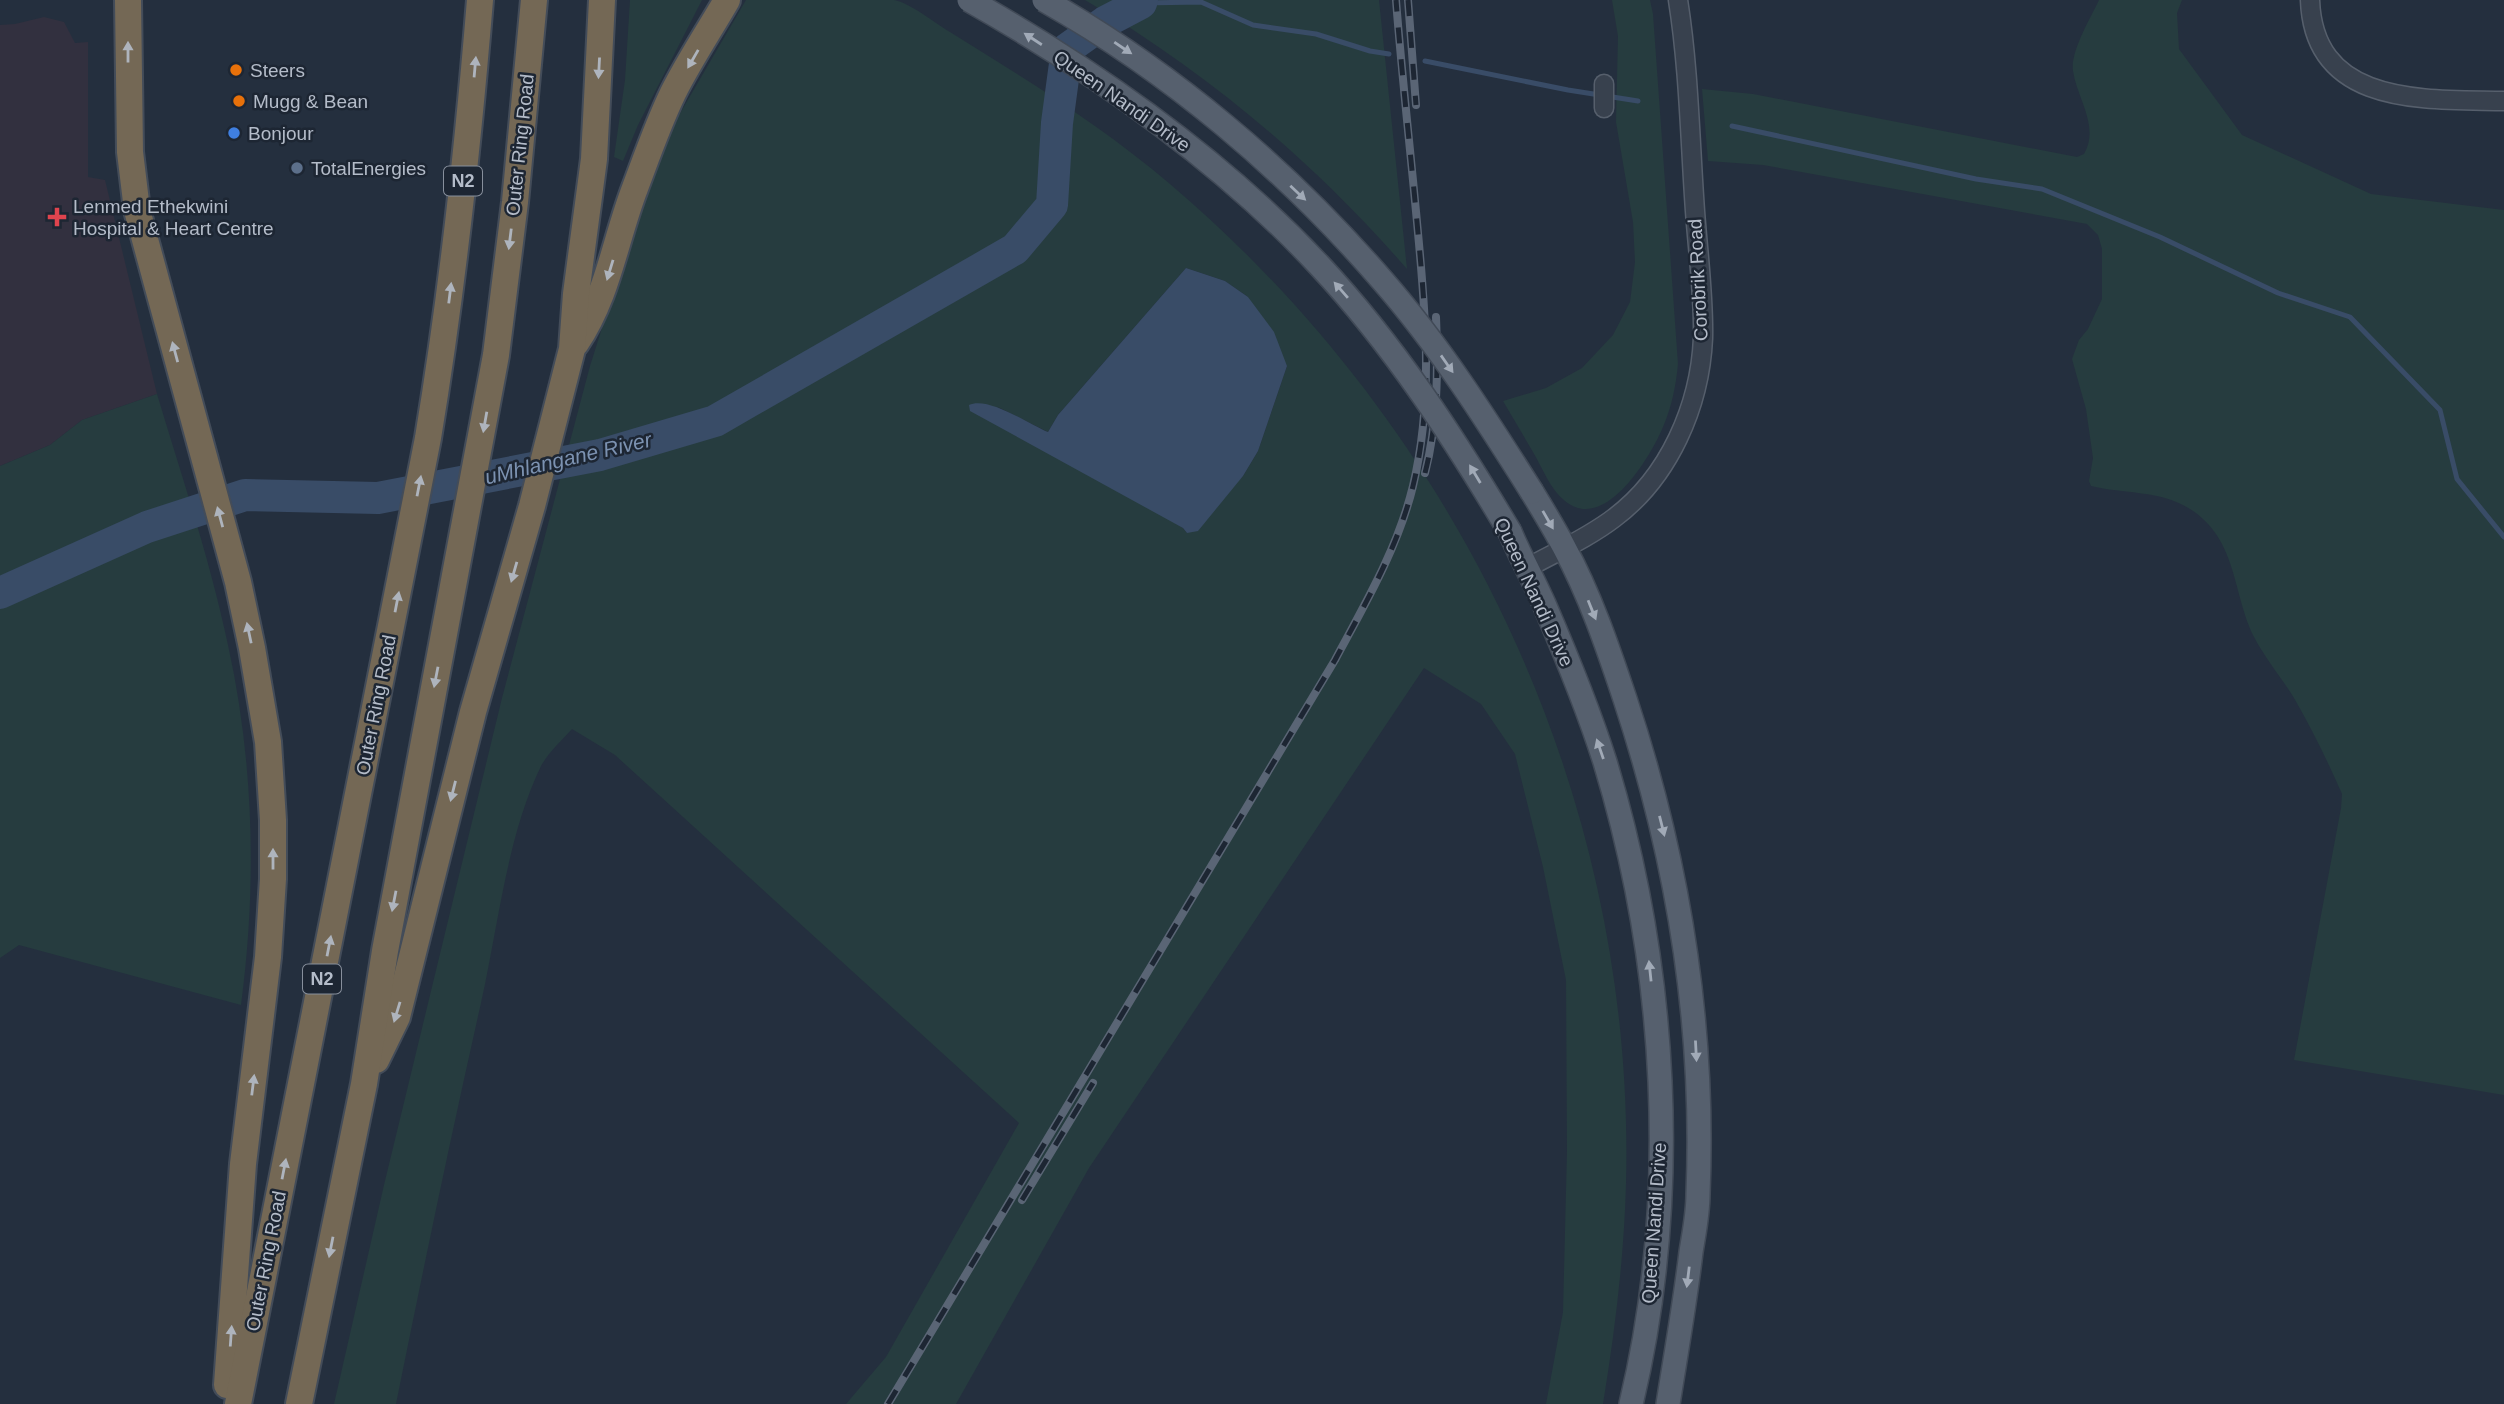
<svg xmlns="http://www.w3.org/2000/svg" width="2504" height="1404" font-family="Arial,sans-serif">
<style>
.medical{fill:#32303f}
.green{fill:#263c3f;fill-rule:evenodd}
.water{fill:#394c67}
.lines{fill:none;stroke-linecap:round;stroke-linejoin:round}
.stream{stroke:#394c67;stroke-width:5}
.river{stroke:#394c67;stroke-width:32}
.minor-casing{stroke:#565f6c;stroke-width:21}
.major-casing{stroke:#414a57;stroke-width:26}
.highway-casing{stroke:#434c59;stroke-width:30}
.minor{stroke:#38414e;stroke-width:18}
.major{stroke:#56606e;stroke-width:23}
.highway{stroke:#746855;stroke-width:26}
.rail-casing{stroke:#5a6575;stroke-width:8}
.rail{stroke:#1d2633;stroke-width:5;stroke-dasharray:16;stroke-linecap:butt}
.major-bridge-casing{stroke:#414a57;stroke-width:26;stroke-linecap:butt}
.major-bridge{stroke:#56606e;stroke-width:23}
.oneway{fill:#a1aab7}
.oneway2{fill:#aeb4bd}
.food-dot{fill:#e8710a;stroke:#1d2633;stroke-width:2.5}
.shop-dot{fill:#3f7fe0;stroke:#1d2633;stroke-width:2.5}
.service-dot{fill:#5c6f8a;stroke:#1d2633;stroke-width:2.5}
.health-dot{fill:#e0444e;stroke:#1d2633;stroke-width:2.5}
.labels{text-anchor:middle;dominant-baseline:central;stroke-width:5;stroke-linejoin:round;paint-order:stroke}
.shield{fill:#1d2633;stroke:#878f9c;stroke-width:2}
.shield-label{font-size:18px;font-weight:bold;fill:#b4bcc9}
.poi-label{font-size:19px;fill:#b4bcc9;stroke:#1d2633;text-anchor:start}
.street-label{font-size:19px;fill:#b4bcc9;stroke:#1d2633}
.water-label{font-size:21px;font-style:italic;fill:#7c92b1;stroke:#1d2633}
</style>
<rect width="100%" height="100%" fill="#242f3e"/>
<!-- medical -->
<polygon class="medical" points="44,17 64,22 75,43 88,42 88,177 105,180 157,394 82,420 50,445 0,466 0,25 15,24"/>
<!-- green -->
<g class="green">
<polygon points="630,0 702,0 638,125 623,161 614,157 625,80"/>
<path d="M746,0c34,0 68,0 102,0 14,0 32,0 46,0 16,3 41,23 56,32 76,47 152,94 220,152 291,247 466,615 456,1000 -2,74 -11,147 -23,220h-57l17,-92 4,-161 -1,-171 -23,-113 -28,-113 -34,-50 -57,-36 -335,500 -133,236h-110l40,-47 133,-234 -404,-368 -43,-26c-10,11 -24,24 -31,37 -34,70 -43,161 -60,237 -30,133 -58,267 -85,401h-62l50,-219 118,-487 88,-332 59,-187 30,-64zM1186,268l39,13 23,16 39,69 -29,85 -15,25 -56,57 -4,-5 -187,-122 52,26 10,-17z"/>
<path d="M1085,0h294l28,269c-95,-109 -198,-195 -322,-269z"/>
<path d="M1612,0h38l3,14 25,350c-2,21 -6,42 -15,63 -12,29 -58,107 -98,74 -15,-12 -22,-32 -32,-49 -10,-17 -20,-34 -30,-51l43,-13 36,-20 31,-33 17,-33 5,-40 -2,-40 -17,-100 2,-86z"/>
<path d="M2099,0h83l-5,13 2,36 63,86 129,59 133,16v885l-210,-35 47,-252 1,-14c-14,-32 -30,-65 -48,-96 -13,-21 -30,-41 -41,-63 -21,-45 -16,-96 -63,-126 -29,-19 -67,-15 -99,-23l-2,-5 4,-23 -7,-49 -14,-50 7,-19 9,-11 14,-30v-50l-4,-14 -11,-11 -324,-59 -55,-4 -6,-72 51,5 324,63 7,-3c16,-28 -7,-55 -11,-83 -3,-19 18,-54 26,-71z"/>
<path d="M157,394c25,83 53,166 71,251 26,118 29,240 13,360l-222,-60 -19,13v-492l50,-21 32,-25z"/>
</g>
<!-- water -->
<path class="water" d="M1186,268l39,13 23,16 26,35 13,34 -29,85 -15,25 -45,55 -11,2 -4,-5 -213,-117 -1,-6c19,-9 60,19 79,27l10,-17z"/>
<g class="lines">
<!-- stream -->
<g class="stream">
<polyline points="1141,3 1201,2 1253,25 1316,34 1370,51 1389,54"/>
<polyline points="1425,61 1568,90 1638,101"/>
<polyline points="1732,126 1976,179 2042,189 2160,237 2278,293 2350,317 2440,410 2457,479 2504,537"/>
</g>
<!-- river -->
<polyline class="river" points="0,593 147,527 245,495 378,498 600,455 715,421 1015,249 1052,205 1057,123 1067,49 1105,22 1141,3 1142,0"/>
<defs>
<g id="minor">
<path d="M2310,0c4,108 117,99 194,101"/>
<polyline points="1604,108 1604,84"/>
<path d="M1527,568c29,-16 61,-30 87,-50 55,-41 86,-112 89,-180 1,-41 -5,-85 -8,-127 -5,-70 -6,-142 -17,-211"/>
</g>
<g id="major">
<path d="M1532,492c11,18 22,36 32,55 26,48 44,101 61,152 53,160 80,326 73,495 0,20 -4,39 -7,58 -6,51 -15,101 -23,152"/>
<path d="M1510,532c10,24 23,47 34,72 22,51 44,104 61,158 62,204 76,433 26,642"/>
</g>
<g id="highway">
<polyline points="128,0 130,152 137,210 238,582 252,648 268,742 273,820 273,879 268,957 243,1164 227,1385"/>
<path d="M576,343c32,-47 39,-103 59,-155 12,-32 23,-64 38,-95 16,-32 36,-62 54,-93"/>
<polyline points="376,1060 397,1017 473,712 532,506 572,349 576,294 594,159 602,0"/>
<path d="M238,1404l190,-966c24,-145 40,-291 52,-438"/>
<polyline points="299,1404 364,1084 385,951 496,355 515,202 534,0"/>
</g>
</defs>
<!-- minor casing -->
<use href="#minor" class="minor-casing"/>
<!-- major casing -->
<use href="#major" class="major-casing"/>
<!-- highway casing -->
<use href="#highway" class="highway-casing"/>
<!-- minor -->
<use href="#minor" class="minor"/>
<!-- major -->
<use href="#major" class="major"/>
<!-- highway -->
<use href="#highway" class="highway"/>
<defs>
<g id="rail">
<polyline points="1408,0 1416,105"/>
<path d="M1425,473c13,-51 13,-103 11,-156"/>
<polyline points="1022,1200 1093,1083"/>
<path d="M888,1404l447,-744c30,-56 63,-112 78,-174 20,-84 13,-168 5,-253 -7,-78 -16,-155 -22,-233"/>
</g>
</defs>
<!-- rail casing -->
<use href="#rail" class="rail-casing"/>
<!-- rail -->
<use href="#rail" class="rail"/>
<defs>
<g id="major-bridge">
<path d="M969,0c127,72 250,158 350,265 75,80 135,173 191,267"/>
<path d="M1044,0c127,72 242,169 338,280 57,65 104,139 150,212"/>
</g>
</defs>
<!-- major-bridge casing -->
<use href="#major-bridge" class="major-bridge-casing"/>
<!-- major-bridge -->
<use href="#major-bridge" class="major-bridge"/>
</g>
<!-- one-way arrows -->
<defs><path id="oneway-solid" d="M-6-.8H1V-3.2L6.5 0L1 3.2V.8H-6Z" transform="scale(1.75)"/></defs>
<g class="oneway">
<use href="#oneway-solid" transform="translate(1033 39) rotate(-147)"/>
<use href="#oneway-solid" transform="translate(1123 48) rotate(34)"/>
<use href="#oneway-solid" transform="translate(1298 193) rotate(43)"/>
<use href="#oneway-solid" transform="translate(1341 290) rotate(-131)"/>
<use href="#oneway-solid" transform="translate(1447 364) rotate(55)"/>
<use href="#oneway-solid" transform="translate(1475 474) rotate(-121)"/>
<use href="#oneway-solid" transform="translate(1548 520) rotate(60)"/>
<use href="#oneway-solid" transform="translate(1592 610) rotate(68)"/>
<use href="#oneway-solid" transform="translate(1600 749) rotate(-109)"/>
<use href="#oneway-solid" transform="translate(1662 826) rotate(76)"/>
<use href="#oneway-solid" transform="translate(1650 971) rotate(-96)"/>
<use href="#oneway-solid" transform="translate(1696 1051) rotate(87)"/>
<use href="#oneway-solid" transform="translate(1688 1277) rotate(97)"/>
</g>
<g class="oneway2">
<use href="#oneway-solid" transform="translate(128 52) rotate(-90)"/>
<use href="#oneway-solid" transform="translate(693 59) rotate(120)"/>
<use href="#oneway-solid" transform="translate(475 67) rotate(-85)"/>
<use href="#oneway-solid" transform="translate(599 68) rotate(93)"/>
<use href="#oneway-solid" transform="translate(510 239) rotate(97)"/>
<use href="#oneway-solid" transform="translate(610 270) rotate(107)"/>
<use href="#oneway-solid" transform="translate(450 293) rotate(-83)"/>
<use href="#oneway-solid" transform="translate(175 352) rotate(-105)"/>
<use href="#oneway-solid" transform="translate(485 422) rotate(100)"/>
<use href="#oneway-solid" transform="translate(419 486) rotate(-79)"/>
<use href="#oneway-solid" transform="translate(220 517) rotate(-105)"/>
<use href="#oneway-solid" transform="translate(514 572) rotate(106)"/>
<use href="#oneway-solid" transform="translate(397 602) rotate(-79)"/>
<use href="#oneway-solid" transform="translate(249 633) rotate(-102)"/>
<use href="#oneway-solid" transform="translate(436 677) rotate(101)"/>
<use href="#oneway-solid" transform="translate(453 791) rotate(104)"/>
<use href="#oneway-solid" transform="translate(273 859) rotate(-90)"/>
<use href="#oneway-solid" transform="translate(394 901) rotate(101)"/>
<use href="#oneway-solid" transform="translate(329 946) rotate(-79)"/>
<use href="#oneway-solid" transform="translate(397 1012) rotate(107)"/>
<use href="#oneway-solid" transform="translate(253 1085) rotate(-83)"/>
<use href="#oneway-solid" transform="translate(284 1169) rotate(-79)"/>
<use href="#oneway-solid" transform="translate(331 1247) rotate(101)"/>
<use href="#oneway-solid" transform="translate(231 1336) rotate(-86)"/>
</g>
<!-- markers -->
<g class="food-dot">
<circle cx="236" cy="70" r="7"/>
<circle cx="239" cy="101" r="7"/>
</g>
<circle class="shop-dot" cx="234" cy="133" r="7"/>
<circle class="service-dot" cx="297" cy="168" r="7"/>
<path class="health-dot" d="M53.5 206.5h7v7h7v7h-7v7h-7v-7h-7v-7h7z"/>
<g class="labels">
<!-- shield labels -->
<g class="shield">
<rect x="444" y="166.5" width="38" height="29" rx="5"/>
<rect x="303" y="964.5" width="38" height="29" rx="5"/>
</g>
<g class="shield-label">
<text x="463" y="181">N2</text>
<text x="322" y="979">N2</text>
</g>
<!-- poi labels -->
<g class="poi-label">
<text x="250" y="70">Steers</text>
<text x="253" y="101">Mugg &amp; Bean</text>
<text x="248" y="133">Bonjour</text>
<text x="311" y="168">TotalEnergies</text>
<text x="73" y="206">Lenmed Ethekwini<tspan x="73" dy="22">Hospital &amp; Heart Centre</tspan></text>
</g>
<!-- street labels -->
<g class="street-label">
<text transform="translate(1122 101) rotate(35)">Queen Nandi Drive</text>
<text transform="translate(520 145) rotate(-84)">Outer Ring Road</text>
<text transform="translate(1698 280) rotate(-93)">Corobrik Road</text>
<text transform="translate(1534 592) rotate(65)">Queen Nandi Drive</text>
<text transform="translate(376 705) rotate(-79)">Outer Ring Road</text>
<text transform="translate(1654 1223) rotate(-86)">Queen Nandi Drive</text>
<text transform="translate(266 1261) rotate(-79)">Outer Ring Road</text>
</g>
<!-- water labels -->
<g class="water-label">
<text transform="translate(568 458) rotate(-13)">uMhlangane River</text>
</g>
</g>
</svg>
